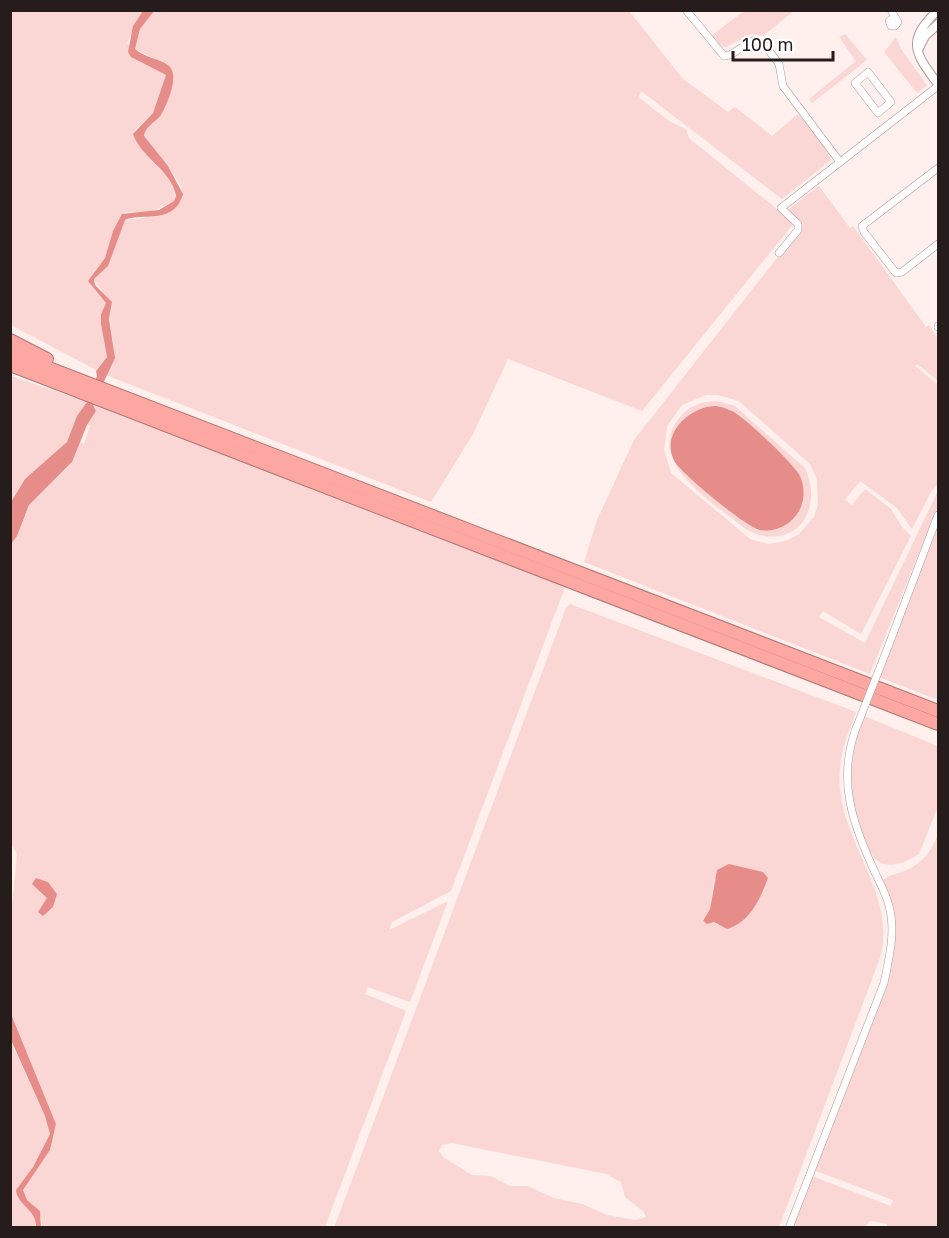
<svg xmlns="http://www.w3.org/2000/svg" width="949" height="1238" font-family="'Golos Text',sans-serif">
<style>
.green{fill:#fad7d4;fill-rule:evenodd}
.water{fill:#e78d89}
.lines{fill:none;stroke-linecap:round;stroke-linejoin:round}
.minor-casing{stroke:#b29a98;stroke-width:8}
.tertiary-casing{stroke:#b29a98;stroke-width:10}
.motorway-casing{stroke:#b17673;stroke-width:14}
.minor{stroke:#fff;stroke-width:7}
.tertiary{stroke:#fff;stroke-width:8}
.motorway{stroke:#fca7a2;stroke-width:12}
.minor-bridge-casing{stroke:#b29a98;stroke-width:8;stroke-linecap:butt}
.minor-bridge{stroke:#fff;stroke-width:7}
</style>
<rect width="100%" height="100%" fill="#ffefed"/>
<!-- green -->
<g class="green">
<path d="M10,11h133l-16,32 13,19 26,13 -13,38 -18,17c11,16 44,53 39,71l-26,12 -23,-1 -12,19 -8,27 -17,23 18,22 -5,11v10l6,33 -11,13 -85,-45z"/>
<path d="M154,11h475l54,68 45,33 7,-5 37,29 26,-22 28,33 5,13 -49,39 -141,-108 -3,6 31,24 17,8 3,9 105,85 -152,188 -134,-52 -35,75 -42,68 -325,-127c17,-28 -1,-41 6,-69l-18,-27 14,-13 13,-41 4,-5 35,-4 17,-10 5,-19 -14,-21 -24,-29 1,-7 11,-11 13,-53 -34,-17 5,-20z"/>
<polygon points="744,11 794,11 763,36 752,34 724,48 711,36"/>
<polygon points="845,34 867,60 812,103 809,99 856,61 839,37"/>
<polygon points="896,37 901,49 927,85 917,93 884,52"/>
<path d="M819,186l31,42 3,-2 73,101 3,-2 9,13v43l-21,-17 -2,2 23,19v99l-7,8 -19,37 -15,-21 -37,-27 -15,19 7,5 13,-16 26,20 11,18 9,9 -50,98 -38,-23 -4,6 46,26 73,-152v15l-68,168 -286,-112 13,-42 37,-80 169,-215 -11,-9 -3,-7zM706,395h12l21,6 71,63 7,15 1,26 -4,12 -15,17 -13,7 -18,3 -18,-5 -79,-66 -7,-23 3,-24 15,-21z"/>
<polygon points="11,376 87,402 78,416 67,442 25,479 11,502"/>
<path d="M717,401l18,5 70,62c21,46 -15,87 -61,60 -28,-24 -97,-63 -67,-107 10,-15 24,-19 40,-20zM711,406l17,3 10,5 56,53 8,15 2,11 -10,25 -15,10 -22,2 -7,-5 -70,-56 -8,-21 3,-16 14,-18z"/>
<path d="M93,405l472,182 -114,304 -59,31 -3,8 59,-29 -38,101 -42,-15 -3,7 41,17 -81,216h-284c4,-15 -10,-22 -18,-32l2,-9 25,-36 6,-26 -45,-110 -1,-87 7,-73 -6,-10v-300l6,-8 12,-31 42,-41 9,-22 4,2 6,-18 -2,-2 8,-13z"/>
<polygon points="938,521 938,700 879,677"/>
<path d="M570,604l286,108c-10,26 -19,49 -16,77 5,58 57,109 40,169l-101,269 -445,1 232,-620zM766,875l2,3 -4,12 -46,35 -4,-4h-11l7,-12 4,-30zM452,1143l154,31 15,8 4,15 19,15 2,5 -10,3 -29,-5 -25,-11 -29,-6 -25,-12h-18l-19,-10 -19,-1 -29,-18 -4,-6 3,-6z"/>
<path d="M864,716l74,30v60l-19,48c-9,6 -23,13 -35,10 -25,-8 -36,-81 -34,-103 2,-16 9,-31 14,-45z"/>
<path d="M938,834v393h-51v-3l-17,-3 -5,6 -73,1 17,-53 82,31 2,-6 -82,-31 73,-192 8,-45 -10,-51c5,-5 10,-6 17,-8 21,-7 31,-18 39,-39z"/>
<path d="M10,1040l35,76 5,18 -17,33 -17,23c2,15 21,20 20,37h-25z"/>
</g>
<!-- water -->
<g class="water">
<path d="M143,11h11l-14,18 -5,20c10,9 24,9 34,17 11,9 -2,39 -8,49 -6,8 -16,11 -17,21l24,30 15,28c-9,32 -42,18 -58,26l-17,46 -14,13 1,6 17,17 -3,17 6,39 -22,47 3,6 -9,14 -15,37 -43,43 -12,31 -6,8v-42l14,-23 42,-37 10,-26 10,-14 10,-26 -1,-5 11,-14 -6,-33v-10l5,-11 -18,-22 17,-23 8,-27 9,-17 37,-4 15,-9 2,-5c-5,-27 -35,-38 -43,-62l20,-21 13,-38 -35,-18 -3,-5 5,-26z"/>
<path d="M716,406c7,1 12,3 18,6 12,7 60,52 66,64 5,11 5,24 -1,35 -7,13 -23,22 -39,19 -13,-2 -78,-56 -85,-68 -16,-28 15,-56 41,-56z"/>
<path d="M729,864l34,8 5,6c-7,20 -19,45 -41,51l-13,-7 -7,2 -4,-3 7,-12 7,-39z"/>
<polygon points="36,878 48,882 57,894 53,907 43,916 38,912 47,898 32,884"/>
<path d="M11,1014l45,110 -6,26 -27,40 4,10 13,11 1,16h-5c1,-17 -19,-22 -20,-37l17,-23 17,-33 -5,-18 -34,-76z"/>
</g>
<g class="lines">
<defs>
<g id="minor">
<polyline points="686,10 724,56 730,55 754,40 764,44 779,64 783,86 840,162"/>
<polyline points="891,10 898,22 895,26 891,26 889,21 895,17"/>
<polygon points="868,72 891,102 878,113 855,83"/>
<polyline points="938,168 862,226 864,232 896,273 902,272 938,244"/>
<polyline points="779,253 798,230 798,224 781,208 938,86"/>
<polyline points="938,326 938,327"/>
<polyline points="888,647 938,515"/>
<path d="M789,1228l95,-245c5,-25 12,-51 5,-77 -3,-13 -11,-26 -16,-38 -21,-46 -35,-87 -18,-137"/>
</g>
<g id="tertiary">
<path d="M938,10c-32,31 -24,42 0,74"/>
<polyline points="918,50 925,36 938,24"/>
</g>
<g id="motorway">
<polyline points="10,340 47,359"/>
<polyline points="10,353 938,711"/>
<polyline points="10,365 938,724"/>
</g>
</defs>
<!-- minor casing -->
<use href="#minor" class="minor-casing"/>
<!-- tertiary casing -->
<use href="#tertiary" class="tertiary-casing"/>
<!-- motorway casing -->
<use href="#motorway" class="motorway-casing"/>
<!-- minor -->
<use href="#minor" class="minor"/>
<!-- tertiary -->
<use href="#tertiary" class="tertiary"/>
<!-- motorway -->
<use href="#motorway" class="motorway"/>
<defs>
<polyline id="minor-bridge" points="855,731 888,647"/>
</defs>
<!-- minor-bridge casing -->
<use href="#minor-bridge" class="minor-bridge-casing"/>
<!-- minor-bridge -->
<use href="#minor-bridge" class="minor-bridge"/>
</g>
<!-- border -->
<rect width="949" height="1238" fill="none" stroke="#251c1b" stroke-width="24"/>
<!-- scale -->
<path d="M733 51v9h100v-9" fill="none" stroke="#251c1b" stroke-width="3"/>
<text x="742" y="51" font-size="18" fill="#251c1b" stroke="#ffffff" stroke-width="4.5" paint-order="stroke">100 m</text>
</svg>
